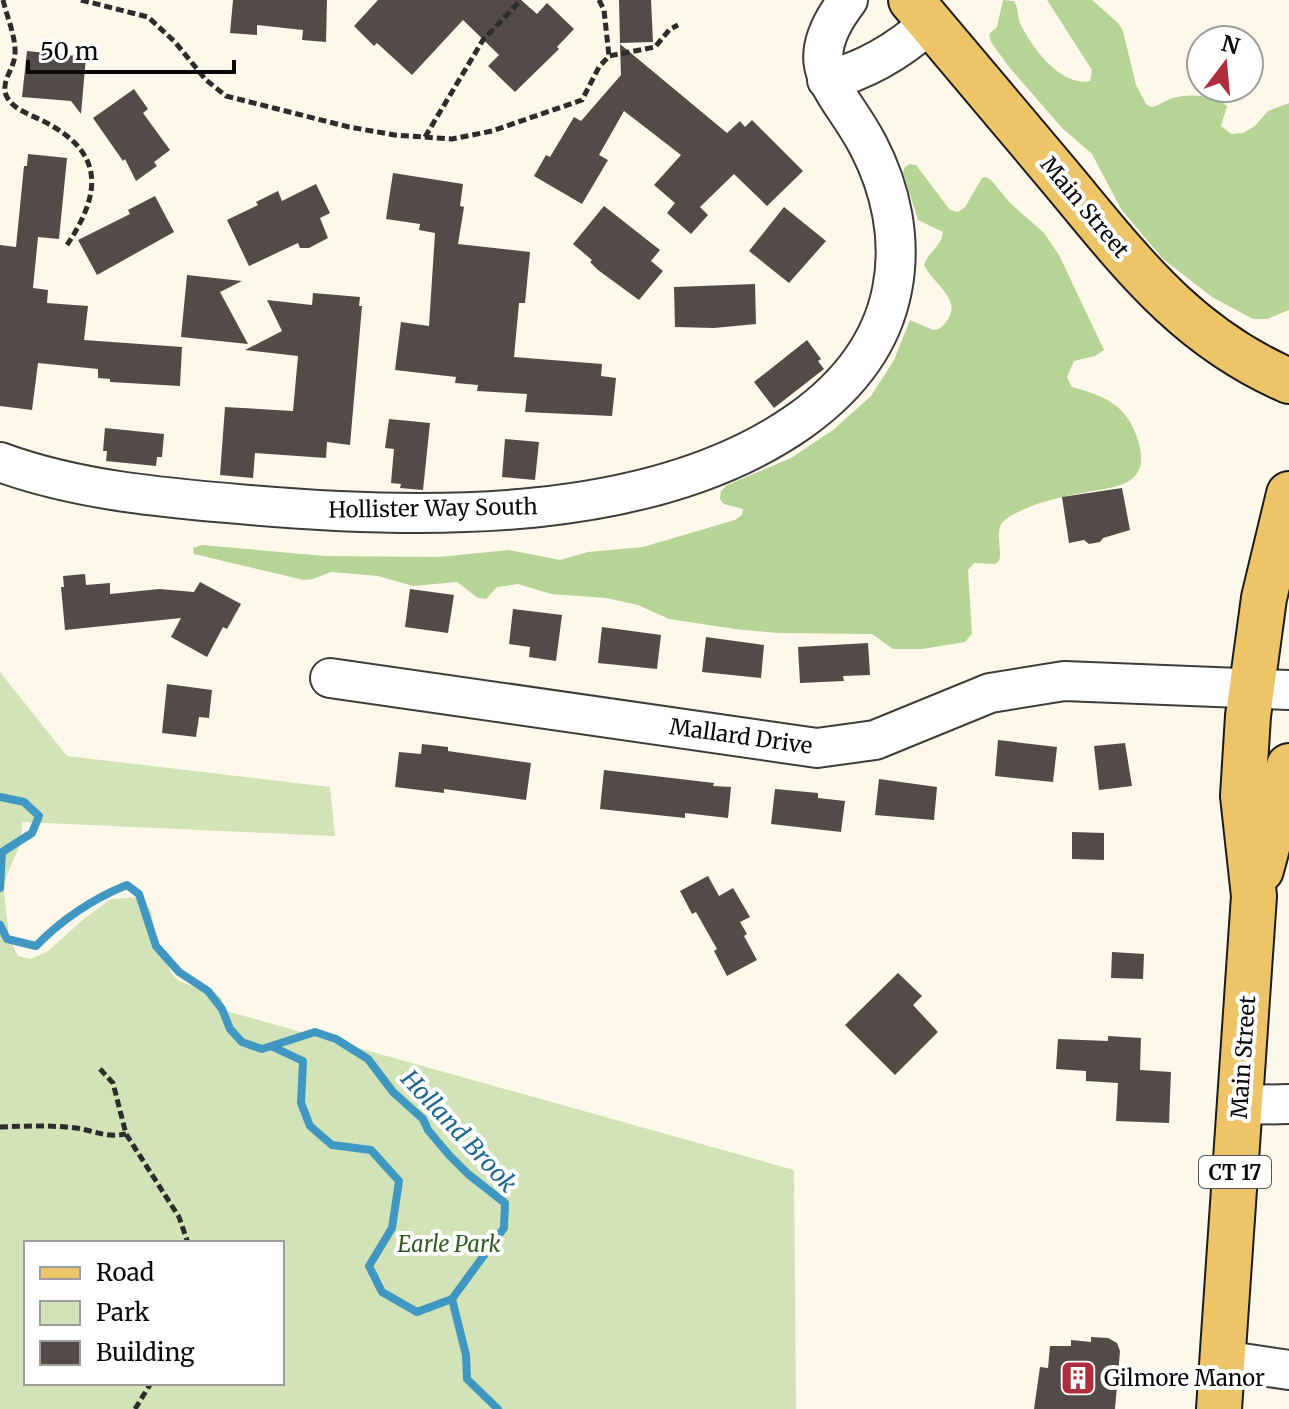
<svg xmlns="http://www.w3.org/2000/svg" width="1289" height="1409" font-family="Merriweather,serif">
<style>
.green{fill:#d2e4b7;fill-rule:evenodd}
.forest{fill:#b7d497}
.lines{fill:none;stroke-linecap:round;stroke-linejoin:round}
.stream{stroke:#3f97c2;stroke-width:8}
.building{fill:#524b48}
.minor-casing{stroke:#3d3d3d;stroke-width:42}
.major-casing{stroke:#1b1b1b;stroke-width:48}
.path{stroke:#2c2c2c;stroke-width:5;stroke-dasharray:8 4;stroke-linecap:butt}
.minor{stroke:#fff;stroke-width:38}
.major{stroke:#eec469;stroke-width:44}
.labels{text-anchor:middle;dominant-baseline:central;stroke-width:8;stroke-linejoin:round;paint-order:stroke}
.shield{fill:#fff;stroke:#545454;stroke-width:2}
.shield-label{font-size:20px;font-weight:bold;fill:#0a0a0a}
.street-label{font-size:22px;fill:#0a0a0a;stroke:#fff}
.park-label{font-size:22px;font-style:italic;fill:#315c21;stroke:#fff}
.poi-label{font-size:22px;fill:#0a0a0a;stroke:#fff;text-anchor:start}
.water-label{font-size:24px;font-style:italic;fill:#1e6892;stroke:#fff}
</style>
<rect width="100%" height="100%" fill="#fdf8e9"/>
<!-- green -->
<path class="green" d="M0,672l67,84 263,31 5,49 -313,-14 -1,21 -15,34 -2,14 5,46 9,19 13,3 17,-8 37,-33 26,-19 27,-2 13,13 5,31 16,33 7,7 38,14 5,4 1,11 571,160 2,239h-796zM26,1243h256v140h-256z"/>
<!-- forest -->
<g class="forest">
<path d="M1003,0l11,1c5,8 3,16 7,24 12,24 40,62 69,56l2,-11 -45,-70h45l26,23 5,8 13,54 10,19 5,3c8,-1 11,-5 19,-8 15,-6 45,-5 57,7l-6,20 10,8 12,-1 12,-7 13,-15 21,-8v207l-22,9h-14l-41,-22 -49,-38 -42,-50 -29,-55 -30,-26 -53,-61 -18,-25 -2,-8 8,-7z"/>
<path d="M910,164l6,1 34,45 8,2 7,-5 17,-29 4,-1 6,4 18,22 34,30 15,22 45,95 -9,6 -21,5 -7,16 5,10c31,9 53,16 65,50 4,13 8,29 -3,40 -11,11 -33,12 -47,15 -26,5 -61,12 -82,28 -12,9 -2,29 -6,41l-4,3 -21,-1 -6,7 4,64 -7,8 -43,7h-29l-21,-15 -95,-1 -42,-4 -66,-10 -31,-14 -32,-7 -55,-4 -33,-10 -21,3 -11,12 -8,-1 -21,-16 -44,4 -35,-10 -47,-4 -18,7 -9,1 -110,-26 -1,-6 9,-3 123,11 113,1 71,-7 51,10 28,-8 55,-5 92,-27 7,-5 1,-6 -19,-5 -4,-5 1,-8 6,-6 64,-27 42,-28 38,-34 23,-36 16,-40 23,10 6,-1c31,-26 -4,-42 -15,-64 4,-13 18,-19 19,-33l-25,-12 -15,-48 2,-5z"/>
</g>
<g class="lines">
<!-- stream -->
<g class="stream">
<polyline points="0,797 24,802 39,816 32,833 2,852 0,888"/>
<path d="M0,925l7,14 29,7c25,-26 58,-48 91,-61l12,9 17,52 23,26 29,19 14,18 8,20 12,13 20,7 53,-17 21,7 32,20 25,33 30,27 5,11 21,25 19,19 37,29 -1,25 -52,71 14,56 1,24 31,30"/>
<polyline points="273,1047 303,1061 301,1103 310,1126 332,1145 371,1150 399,1181 392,1228 369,1266 382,1292 417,1312 452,1299"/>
</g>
</g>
<!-- building -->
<g class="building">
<polygon points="233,0 327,0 326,42 302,40 303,30 257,25 257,35 230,33"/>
<polygon points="378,0 521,0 537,14 547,3 574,29 557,47 559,49 515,92 488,66 499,55 463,20 412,75 377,43 374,46 354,26"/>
<polygon points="619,0 651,0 653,42 620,43"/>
<polygon points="620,44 727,133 740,121 745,127 752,120 803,171 767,206 734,174 700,207 708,215 691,234 667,213 675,203 654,185 681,155 624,111 599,155 608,160 582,204 534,176 546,155 550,157 574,117 581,121 621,75"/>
<polygon points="27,51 86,57 81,114 71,101 22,97"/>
<polygon points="134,89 148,109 143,113 170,150 154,162 157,166 136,181 125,159 123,161 93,118"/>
<polygon points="28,154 67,158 59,239 38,237 33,288 48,290 47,303 88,306 84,340 182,347 180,386 110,382 110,379 98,378 98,369 38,363 32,410 0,406 0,245 16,247 24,166 27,166"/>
<polygon points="393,173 463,184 460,206 464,207 458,244 530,252 525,303 519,303 514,357 602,364 601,376 616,378 612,416 525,412 527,394 477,391 478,385 455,383 456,377 395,370 401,322 429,326 435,233 419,230 420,224 386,219"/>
<polygon points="316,184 330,213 320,218 328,238 309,248 300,248 298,243 249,266 227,220 258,205 256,202 278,191 282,201"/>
<polygon points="155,196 174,232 97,275 78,240 130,214 128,210"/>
<polygon points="604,206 660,250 651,261 663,271 639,300 598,270 590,262 592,260 573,244"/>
<polygon points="784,207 826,241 789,283 749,251"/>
<polygon points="187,275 242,281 220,292 248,344 181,337"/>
<polygon points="755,284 756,324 714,328 675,327 674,287"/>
<polygon points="313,293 360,297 359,306 362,306 350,445 327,442 326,458 255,453 253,478 220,475 225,407 293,411 298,356 245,350 282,331 267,300 312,305"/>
<polygon points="807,340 821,359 818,361 824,369 774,408 754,382"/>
<polygon points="389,419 430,423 423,490 400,488 401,484 391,483 394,449 385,448"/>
<polygon points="105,428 164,434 162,457 157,457 156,466 106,461 107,451 103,451"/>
<polygon points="505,439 539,442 535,480 502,477"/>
<polygon points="1122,488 1130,530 1103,538 1100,542 1089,544 1084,540 1069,543 1062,497"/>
<polygon points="85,574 86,585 110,583 110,594 159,589 194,592 200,582 241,604 227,629 223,627 207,657 171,637 181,618 65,630 61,587 64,587 63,576"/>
<polygon points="410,589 454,595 448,633 405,627"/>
<polygon points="513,609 562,615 556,661 529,657 530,647 509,644"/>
<polygon points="602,627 661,635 657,669 598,663"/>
<polygon points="706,637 764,645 761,678 702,672"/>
<polygon points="868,643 870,675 843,676 844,681 800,683 798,647"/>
<polygon points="167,684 212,690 209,718 199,717 196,737 162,733"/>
<polygon points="998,740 1057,747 1053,782 995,776"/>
<polygon points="1125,743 1132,786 1099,790 1094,746"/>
<polygon points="422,744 448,747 448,751 531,763 526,800 444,789 444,793 395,787 399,752 421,754"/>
<polygon points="604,770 714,783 713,786 731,787 728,818 685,813 685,818 600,809"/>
<polygon points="879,779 937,787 934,820 875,815"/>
<polygon points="775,789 818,793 818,798 845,801 841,832 771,824"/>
<polygon points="1072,832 1104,833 1104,860 1072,859"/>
<polygon points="708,876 719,896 733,888 750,917 740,922 747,934 744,936 757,960 727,976 714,951 717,949 696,912 692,914 680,891"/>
<polygon points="1112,952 1144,954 1143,979 1111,978"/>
<polygon points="898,973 922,996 913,1005 938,1032 895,1075 845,1025"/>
<polygon points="1108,1036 1141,1038 1140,1070 1171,1072 1169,1123 1116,1121 1118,1083 1086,1081 1086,1071 1056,1069 1058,1039 1108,1041"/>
<polygon points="1091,1337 1108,1338 1117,1343 1120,1351 1115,1409 1034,1409 1040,1367 1048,1368 1050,1346 1071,1346 1071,1340 1091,1342"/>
</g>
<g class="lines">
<defs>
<g id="minor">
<path d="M827,80c38,-9 74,-31 103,-57"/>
<path d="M0,462c79,29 167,36 250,43 174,15 403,20 551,-85 46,-33 80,-74 91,-130 10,-50 -1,-101 -24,-145 -31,-59 -72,-77 -20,-145"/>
<polyline points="330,678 817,748 875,740 990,693 1064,681 1289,690"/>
<polyline points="1240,1105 1289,1104"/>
<polyline points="1222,1360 1289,1370"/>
</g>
<g id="major">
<path d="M911,0c50,59 99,118 149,177 70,84 125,159 229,204"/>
<polyline points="1261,870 1289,766"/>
<polyline points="1219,1409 1254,896 1243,796 1248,716 1264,598 1289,494"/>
</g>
</defs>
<!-- minor casing -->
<use href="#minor" class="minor-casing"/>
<!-- major casing -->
<use href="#major" class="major-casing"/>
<!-- path -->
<g class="path">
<path d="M3,0c4,17 13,37 12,54 -1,16 -14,26 -9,41 6,14 23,19 35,25 63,31 62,71 26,125"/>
<polyline points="81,0 148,17 175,42 206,80 226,96 349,127 395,135 452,139 492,131 582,100 599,67 609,56 655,47 670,29 678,25"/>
<polyline points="599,0 604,10 609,56"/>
<polyline points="425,137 483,40 521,0"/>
<polyline points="100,1069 113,1083 126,1134 179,1217 188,1243"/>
<path d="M0,1127c25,-1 51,-2 76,1 20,3 29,10 50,6"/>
<polyline points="135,1409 151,1383"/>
</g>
<!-- minor -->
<use href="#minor" class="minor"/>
<!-- major -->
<use href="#major" class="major"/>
</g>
<!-- icons -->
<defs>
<symbol id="building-square" viewBox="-11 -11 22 22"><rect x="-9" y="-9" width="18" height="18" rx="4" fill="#af2e3e" stroke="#fff"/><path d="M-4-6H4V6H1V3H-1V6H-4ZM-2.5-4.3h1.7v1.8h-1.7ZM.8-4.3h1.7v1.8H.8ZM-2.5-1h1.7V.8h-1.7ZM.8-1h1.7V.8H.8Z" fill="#fff"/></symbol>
</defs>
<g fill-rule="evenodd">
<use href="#building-square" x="1058" y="1358" width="40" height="40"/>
</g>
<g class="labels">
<!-- shield labels -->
<rect class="shield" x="1199" y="1156" width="72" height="32" rx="6"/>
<g class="shield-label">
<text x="1235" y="1172">CT 17</text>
</g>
<!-- street labels -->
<g class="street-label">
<text transform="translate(1085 207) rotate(50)">Main Street</text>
<text transform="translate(433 508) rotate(-1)">Hollister Way South</text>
<text transform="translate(741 736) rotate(8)">Mallard Drive</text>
<text transform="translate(1243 1057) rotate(-86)">Main Street</text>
</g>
<!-- park labels -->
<g class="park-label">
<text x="449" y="1244">Earle Park</text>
</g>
<!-- poi labels -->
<g class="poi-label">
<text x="1104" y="1378">Gilmore Manor</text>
</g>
<!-- water labels -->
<g class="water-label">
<text transform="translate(459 1131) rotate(47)">Holland Brook</text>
</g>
</g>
<!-- legend -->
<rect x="24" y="1241" width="260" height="144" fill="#ffffff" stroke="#9d9d9d" stroke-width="2"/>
<rect x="40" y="1267" width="40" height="12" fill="#eec469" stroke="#9d9d9d" stroke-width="2"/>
<text x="96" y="1281" font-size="24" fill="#0a0a0a">Road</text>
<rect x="40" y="1301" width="40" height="24" fill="#d2e4b7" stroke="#9d9d9d" stroke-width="2"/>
<text x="96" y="1321" font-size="24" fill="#0a0a0a">Park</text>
<rect x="40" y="1341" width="40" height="24" fill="#524b48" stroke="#9d9d9d" stroke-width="2"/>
<text x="96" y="1361" font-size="24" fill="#0a0a0a">Building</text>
<!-- north arrow -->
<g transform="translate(1225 64) rotate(16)"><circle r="38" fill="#ffffff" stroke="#9d9d9d" stroke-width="2"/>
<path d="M0-6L14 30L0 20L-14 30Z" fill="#af2e3e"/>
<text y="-12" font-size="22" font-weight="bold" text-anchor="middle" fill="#0a0a0a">N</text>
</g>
<!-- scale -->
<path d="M28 60v12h206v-12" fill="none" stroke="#0a0a0a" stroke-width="4"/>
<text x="40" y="60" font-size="24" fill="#0a0a0a" stroke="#ffffff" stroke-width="6" paint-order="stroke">50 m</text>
</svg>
